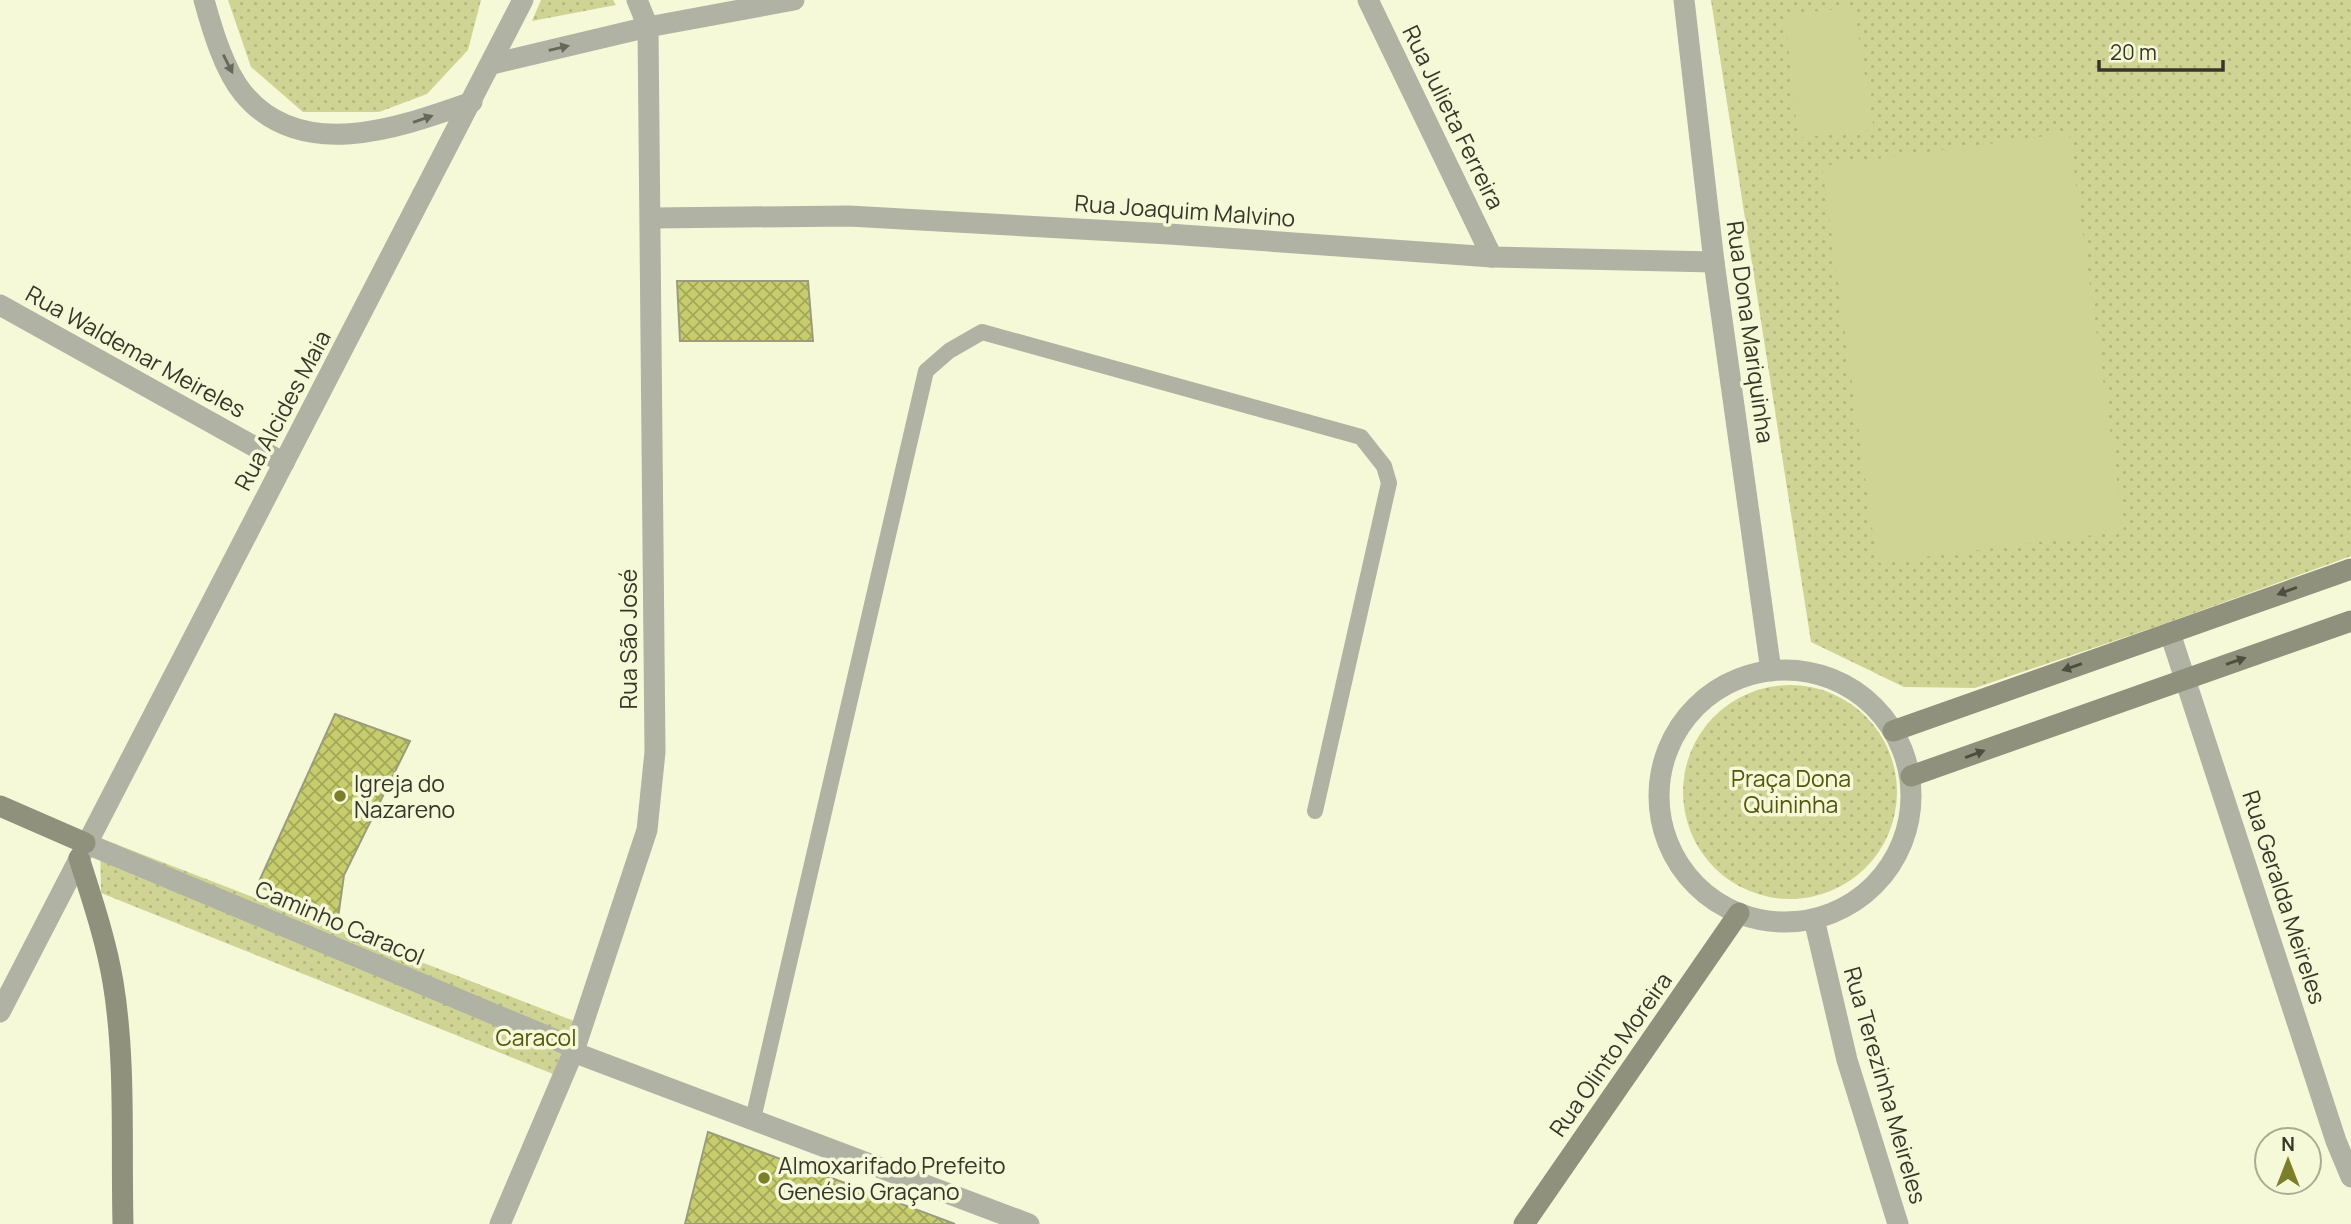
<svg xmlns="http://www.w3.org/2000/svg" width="2351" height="1224" font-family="Manrope,sans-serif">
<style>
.park{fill:url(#park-dots)}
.garden{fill:#cfd494}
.building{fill:url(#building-cross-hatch);stroke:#9a9d7d;stroke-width:2}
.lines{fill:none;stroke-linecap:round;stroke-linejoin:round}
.lane{stroke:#b0b2a3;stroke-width:16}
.street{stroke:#b0b2a3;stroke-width:21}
.secondary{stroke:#8f917c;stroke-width:21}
.oneway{fill:#67685a}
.oneway2{fill:#4c4e3e}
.poi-dot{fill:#7b7f29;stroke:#f6f9d7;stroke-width:2.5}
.labels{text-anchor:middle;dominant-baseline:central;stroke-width:7;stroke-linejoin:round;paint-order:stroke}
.street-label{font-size:23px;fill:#36372a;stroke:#f6f9d7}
.park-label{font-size:23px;fill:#53560b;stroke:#f6f9d7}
.poi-label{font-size:23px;fill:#36372a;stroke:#f6f9d7;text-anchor:start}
</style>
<defs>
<pattern id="park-dots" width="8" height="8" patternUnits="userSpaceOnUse" patternTransform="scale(1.75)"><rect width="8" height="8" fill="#cfd494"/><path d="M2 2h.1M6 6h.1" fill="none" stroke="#b2b780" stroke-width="1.8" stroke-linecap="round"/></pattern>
<pattern id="building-cross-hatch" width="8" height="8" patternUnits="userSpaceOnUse" patternTransform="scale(1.75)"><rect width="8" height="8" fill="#c7cd6c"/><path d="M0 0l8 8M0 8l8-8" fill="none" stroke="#a2a759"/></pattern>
</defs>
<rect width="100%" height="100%" fill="#f6f9d7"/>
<!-- park -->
<g class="park">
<polygon points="228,0 481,0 468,50 427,94 379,112 303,112 251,67"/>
<polygon points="541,0 613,0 616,5 532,21"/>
<polygon points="1711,0 2351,0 2351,556 2164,624 1975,688 1904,687 1811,642"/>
<circle cx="1790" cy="792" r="107"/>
<polygon points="100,838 574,1021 553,1074 101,893"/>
</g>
<!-- garden -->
<g class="garden">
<polygon points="1854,8 1874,130 1798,138 1785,14"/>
<polygon points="2069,133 2124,531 1877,563 1822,166"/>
</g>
<!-- building -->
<g class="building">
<polygon points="677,281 808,281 813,341 680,341"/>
<polygon points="335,714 410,741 344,875 338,918 257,886"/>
<polygon points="708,1132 955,1224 685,1224"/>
</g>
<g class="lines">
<!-- lane -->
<polyline class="lane" points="753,1119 926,371 949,351 982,332 1361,437 1384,466 1389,483 1315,811"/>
<!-- street -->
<g class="street">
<path d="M204,0c8,29 20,70 39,93 58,71 158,34 229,9"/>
<polyline points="1368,0 1492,257"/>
<polyline points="1684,0 1714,262 1771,671"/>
<polyline points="492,64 648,27 794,0"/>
<polyline points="652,218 849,216 1169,234 1492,257 1714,262"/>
<polyline points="0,305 284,463"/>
<polyline points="2170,633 2336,1141 2351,1177"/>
<circle cx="1785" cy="796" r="126"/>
<polyline points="85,843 575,1048"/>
<polyline points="1814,919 1847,1060 1898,1224"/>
<polyline points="0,1012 523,0"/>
<polyline points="573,1052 1029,1224"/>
<polyline points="500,1224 575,1048 647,830 655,752 648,27 637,0"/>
</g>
<!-- secondary -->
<g class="secondary">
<polyline points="1893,731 2351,569"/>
<polyline points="1911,776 2351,621"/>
<polyline points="0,806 85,843"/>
<path d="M79,858c13,41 27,82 34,124 13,79 8,162 10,242"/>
<polyline points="1524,1224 1739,913"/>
</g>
</g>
<!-- one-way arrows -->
<defs><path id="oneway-solid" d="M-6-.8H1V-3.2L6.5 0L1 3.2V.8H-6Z" transform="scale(1.75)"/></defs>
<g class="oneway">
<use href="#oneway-solid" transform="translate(559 48) rotate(-13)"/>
<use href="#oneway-solid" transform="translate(228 64) rotate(63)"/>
<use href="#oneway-solid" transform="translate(423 119) rotate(-19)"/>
</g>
<g class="oneway2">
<use href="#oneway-solid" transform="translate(2287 591) rotate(160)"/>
<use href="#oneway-solid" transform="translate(2236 661) rotate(-19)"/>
<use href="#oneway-solid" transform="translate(2072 667) rotate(161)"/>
<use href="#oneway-solid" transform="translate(1975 754) rotate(-20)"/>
</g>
<!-- markers -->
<g class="poi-dot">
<circle cx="340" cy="796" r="7"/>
<circle cx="764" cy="1178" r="7"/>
</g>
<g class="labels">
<!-- street labels -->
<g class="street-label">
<text transform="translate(1454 117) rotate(64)">Rua Julieta Ferreira</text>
<text transform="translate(1185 210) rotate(4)">Rua Joaquim Malvino</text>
<text transform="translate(1751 332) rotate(82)">Rua Dona Mariquinha</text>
<text transform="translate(136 351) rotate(29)">Rua Waldemar Meireles</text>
<text transform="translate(282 410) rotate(-62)">Rua Alcides Maia</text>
<text transform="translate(628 639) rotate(-90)">Rua São José</text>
<text transform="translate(2285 897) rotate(72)">Rua Geralda Meireles</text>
<text transform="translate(340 922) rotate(23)">Caminho Caracol</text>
<text transform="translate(1610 1054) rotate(-55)">Rua Olinto Moreira</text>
<text transform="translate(1886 1085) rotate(74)">Rua Terezinha Meireles</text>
</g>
<!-- park labels -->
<g class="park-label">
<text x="1791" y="778">Praça Dona<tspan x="1791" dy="26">Quininha</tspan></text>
<text x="536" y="1037">Caracol</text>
</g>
<!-- poi labels -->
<g class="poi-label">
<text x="354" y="783">Igreja do<tspan x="354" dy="26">Nazareno</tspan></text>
<text x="778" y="1165">Almoxarifado Prefeito<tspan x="778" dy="26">Genésio Graçano</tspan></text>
</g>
</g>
<!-- north arrow -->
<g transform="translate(2288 1161)"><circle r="33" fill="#f6f9d7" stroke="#a9ab92" stroke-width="2"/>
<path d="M0-5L12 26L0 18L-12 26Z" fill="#7b7f29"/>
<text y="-10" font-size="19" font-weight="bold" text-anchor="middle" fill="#36372a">N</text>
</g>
<!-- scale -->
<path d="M2099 60v10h124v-10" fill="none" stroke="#36372a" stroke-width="3.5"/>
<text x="2110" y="60" font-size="21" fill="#36372a" stroke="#f6f9d7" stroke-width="5" paint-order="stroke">20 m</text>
</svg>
